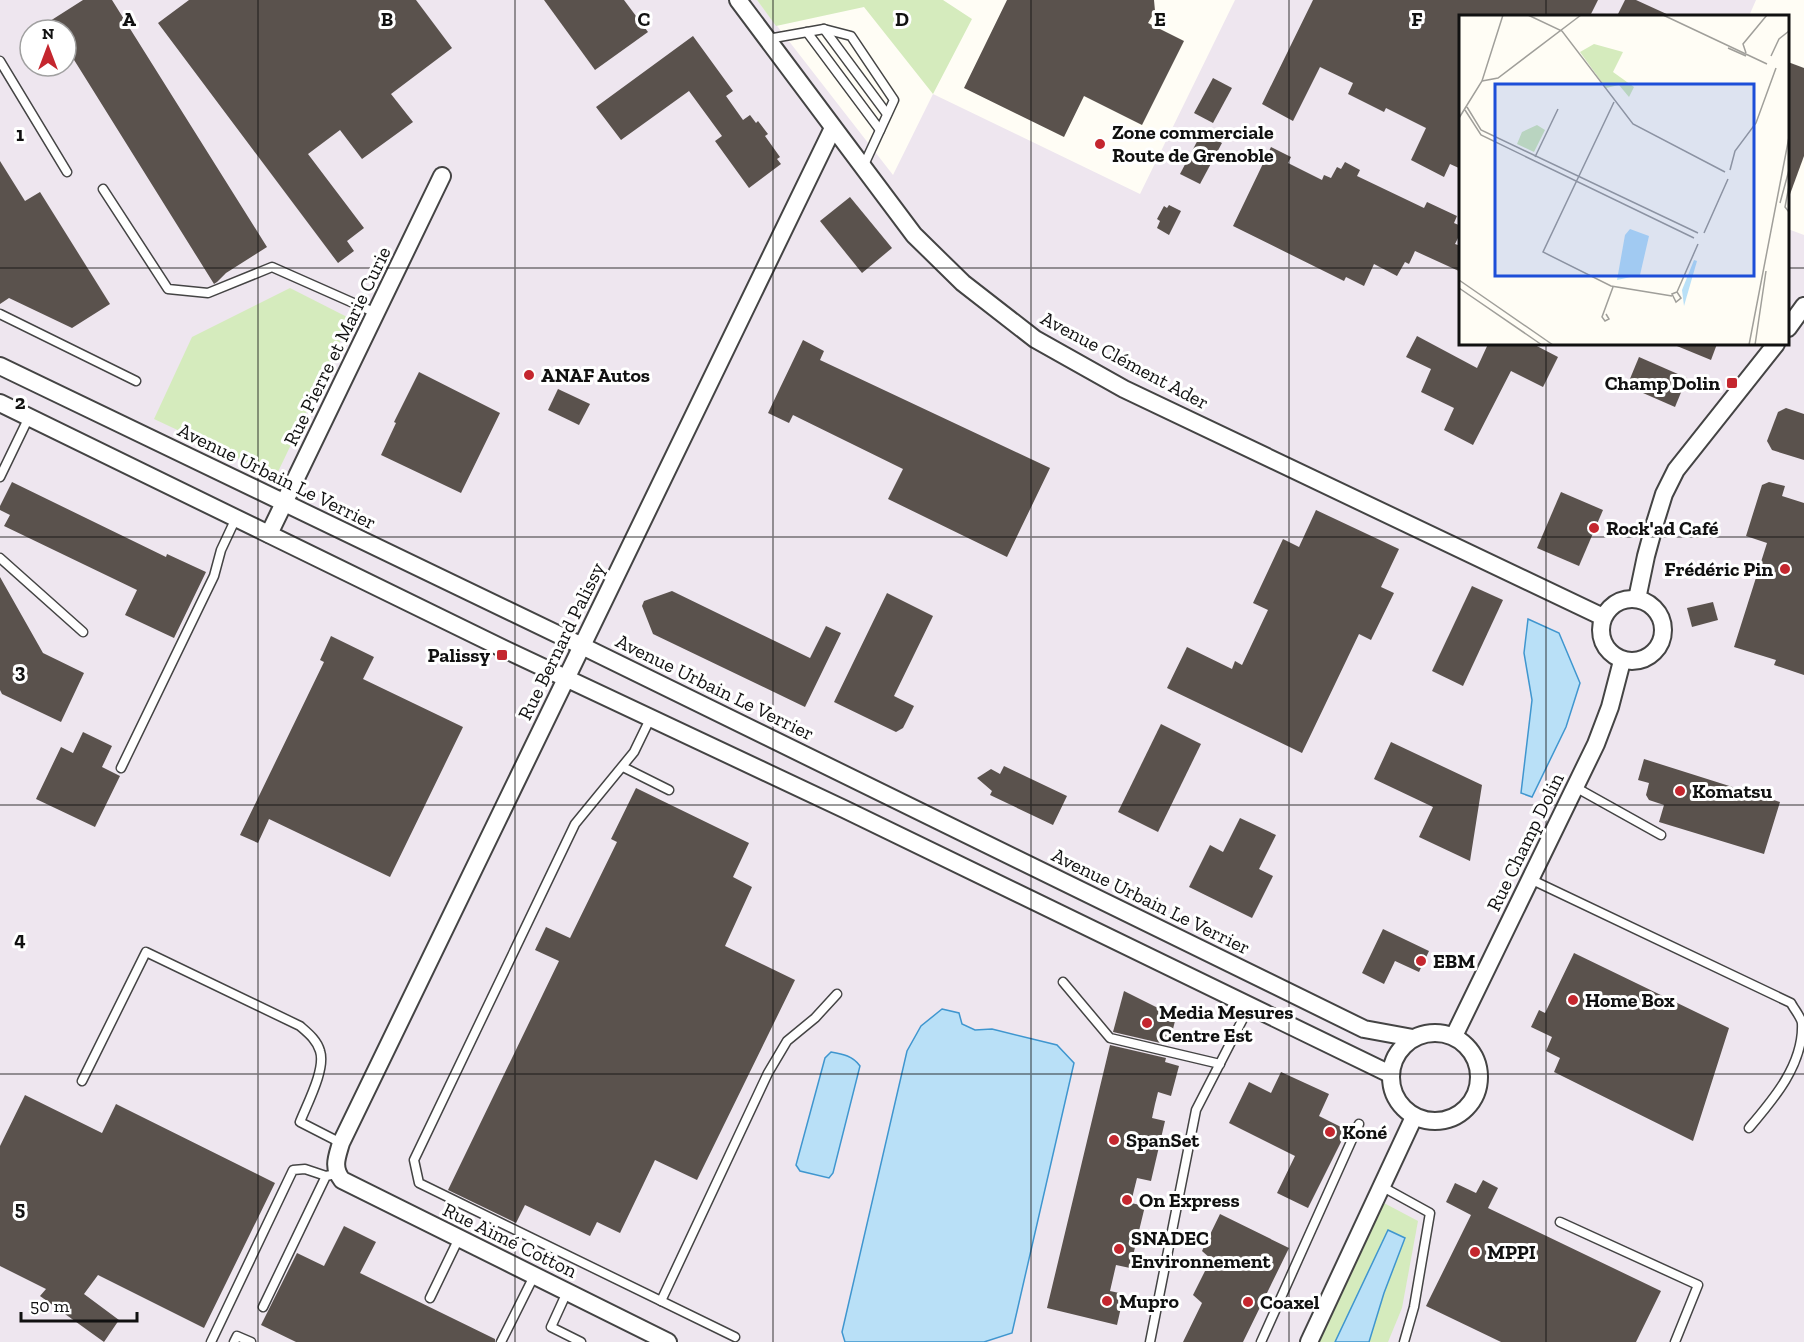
<svg xmlns="http://www.w3.org/2000/svg" width="1804" height="1342" font-family="'Zilla Slab',serif">
<style>
.industrial{fill:#eee6ef;fill-rule:evenodd}
.green{fill:#d5ebbd}
.water{fill:#b9e0f7;stroke:#3f96cf;stroke-width:1.5}
.building{fill:#5a524d}
.lines{fill:none;stroke-linecap:round;stroke-linejoin:round}
.service-casing{stroke:#444;stroke-width:11}
.minor-casing{stroke:#444;stroke-width:20}
.service{stroke:#fff;stroke-width:8}
.minor{stroke:#fff;stroke-width:16}
.grid{fill:none;stroke:#111;stroke-width:1.5;stroke-opacity:0.55}
.poi-dot{fill:#c4262e;stroke:#fff;stroke-width:2}
.labels{text-anchor:middle;dominant-baseline:central;stroke-width:6;stroke-linejoin:round;paint-order:stroke}
.poi-label{font-size:20px;font-weight:bold;fill:#111;stroke:#fff;text-anchor:start}
.street-label{font-size:20px;fill:#111;stroke:#fff}
.inset-road{fill:none;stroke:#a09f9a;stroke-width:1.5}
.view{fill:#1d4ed8;fill-opacity:0.15;stroke:#1d4ed8;stroke-width:3}
.inset-edge{fill:none;stroke:#111;stroke-width:3}
.grid-label{font-size:20px;text-anchor:middle;font-weight:bold;fill:#111;stroke:#fff;stroke-width:6;stroke-linejoin:round;paint-order:stroke}
</style>
<rect width="100%" height="100%" fill="#fffdf5"/>
<!-- industrial -->
<path class="industrial" d="M0,0h757l136,175 40,-81 207,100 95,-194h521l-7,16h-289v328h328v-115l16,6v1107h-1804zM30,30h36v36h-36z"/>
<!-- green -->
<g class="green">
<polygon points="757,0 943,0 972,19 933,94 864,7 776,26"/>
<polygon points="290,288 351,319 276,476 154,419 192,337"/>
<polygon points="1384,1203 1418,1221 1402,1308 1388,1342 1317,1342"/>
</g>
<!-- water -->
<g class="water">
<polygon points="1528,619 1559,633 1580,683 1566,727 1532,797 1521,793 1532,700 1524,653"/>
<polygon points="942,1009 959,1013 962,1024 975,1030 992,1029 1057,1045 1074,1063 1012,1333 984,1342 845,1342 842,1332 907,1051 921,1026"/>
<path d="M831,1052c12,2 22,4 29,14l-27,107 -4,5 -29,-7 -4,-6 29,-107z"/>
<polygon points="1388,1230 1405,1238 1384,1293 1369,1342 1335,1342"/>
</g>
<!-- building -->
<g class="building">
<polygon points="83,0 112,0 267,247 226,273 217,282 214,284 66,47 66,30 55,30 50,21"/>
<polygon points="189,0 416,0 452,48 391,94 413,122 362,159 340,130 308,154 364,228 347,241 354,251 338,263 158,23"/>
<polygon points="544,0 624,0 648,32 595,70"/>
<polygon points="1007,0 1154,0 1155,11 1148,23 1184,41 1142,125 1084,96 1064,137 964,88"/>
<polygon points="1313,0 1598,0 1590,16 1461,16 1461,169 1450,164 1444,177 1411,160 1426,128 1386,108 1384,112 1348,94 1353,83 1320,67 1293,121 1262,104"/>
<polygon points="1625,0 1636,0 1671,16 1617,16"/>
<polygon points="693,36 733,91 726,96 743,120 750,115 756,123 758,121 768,134 765,136 780,157 777,159 781,164 749,188 715,141 722,136 689,91 621,140 596,107"/>
<polygon points="1788,62 1804,68 1804,156 1789,197"/>
<polygon points="1213,78 1232,88 1213,123 1194,113"/>
<polygon points="1202,132 1222,143 1200,184 1180,174"/>
<polygon points="1271,147 1291,157 1288,163 1322,180 1324,175 1331,178 1337,167 1341,169 1345,162 1360,170 1357,176 1424,208 1427,202 1457,216 1454,223 1461,226 1461,232 1455,244 1461,246 1461,272 1415,251 1409,264 1405,262 1397,276 1374,264 1364,286 1346,277 1344,281 1233,226"/>
<polygon points="0,161 25,201 40,192 110,304 72,328 9,298 0,304"/>
<polygon points="850,197 892,248 862,273 820,221"/>
<polygon points="1169,205 1181,211 1169,235 1157,228 1160,221 1157,219 1164,206 1167,208"/>
<polygon points="1417,336 1477,368 1488,344 1533,344 1558,357 1543,387 1511,371 1473,445 1444,430 1454,408 1421,392 1431,369 1406,357"/>
<polygon points="803,340 824,351 820,360 1050,468 1007,557 888,499 903,469 793,415 789,423 768,413"/>
<polygon points="1672,344 1717,344 1711,360"/>
<polygon points="1639,357 1687,378 1675,407 1627,386"/>
<polygon points="419,372 500,413 461,493 381,455 396,423 394,422"/>
<polygon points="558,389 590,404 579,425 548,410"/>
<polygon points="1786,408 1804,414 1804,460 1772,450 1767,441 1778,412"/>
<polygon points="12,482 166,557 167,554 206,572 174,638 125,615 137,590 4,526 10,515 0,510 0,506"/>
<polygon points="1769,482 1785,486 1782,496 1804,503 1804,675 1774,665 1776,660 1734,647 1767,543 1746,536 1762,485"/>
<polygon points="1561,492 1603,510 1579,566 1537,548"/>
<polygon points="1316,510 1399,549 1381,587 1394,593 1371,640 1359,634 1302,753 1167,688 1187,647 1232,669 1235,661 1242,665 1268,610 1253,603 1283,539 1299,547"/>
<polygon points="0,577 43,653 84,673 61,722 2,694 0,690"/>
<polygon points="1472,586 1503,600 1463,686 1432,671"/>
<polygon points="672,591 810,658 826,626 841,633 805,707 653,634 642,606 644,601"/>
<polygon points="887,593 933,616 894,696 914,706 903,728 896,732 834,702"/>
<polygon points="1713,602 1718,620 1692,627 1687,608"/>
<polygon points="331,636 374,657 363,679 463,727 390,877 269,819 258,843 240,835 324,662 320,660"/>
<polygon points="1161,724 1201,744 1158,832 1118,812"/>
<polygon points="83,732 112,746 102,767 120,776 95,827 36,799 61,747 73,753"/>
<polygon points="1391,742 1482,785 1470,861 1419,837 1433,807 1374,779"/>
<polygon points="1644,759 1780,802 1764,854 1659,822 1664,805 1649,800 1646,795 1649,783 1638,780"/>
<polygon points="1004,766 1067,796 1053,825 990,795 992,791 977,778 991,769 1000,774"/>
<polygon points="636,788 749,843 733,877 752,887 725,946 795,980 697,1180 655,1160 620,1233 597,1222 590,1236 525,1205 516,1223 448,1190 559,961 535,950 546,927 570,938 617,842 611,839"/>
<polygon points="1240,818 1276,835 1259,869 1273,876 1252,918 1189,887 1210,845 1223,852"/>
<polygon points="1383,929 1429,951 1419,972 1395,961 1384,984 1362,973"/>
<polygon points="1574,953 1729,1028 1693,1141 1554,1072 1560,1058 1546,1051 1552,1037 1531,1027 1539,1010 1545,1013"/>
<polygon points="1124,991 1176,1017 1169,1045 1113,1032"/>
<polygon points="1110,1045 1166,1058 1165,1062 1179,1066 1171,1096 1158,1092 1155,1104 1152,1118 1165,1121 1151,1181 1137,1178 1134,1190 1131,1203 1145,1206 1130,1268 1116,1265 1110,1291 1124,1294 1117,1325 1047,1308"/>
<polygon points="1281,1072 1329,1094 1319,1116 1347,1130 1308,1208 1277,1193 1295,1156 1229,1123 1249,1082 1271,1093"/>
<polygon points="25,1095 102,1133 116,1104 275,1183 204,1328 98,1275 84,1294 119,1320 104,1342 40,1296 46,1289 0,1266 0,1146"/>
<polygon points="1483,1180 1498,1188 1488,1208 1661,1291 1636,1342 1501,1342 1426,1306 1471,1215 1446,1202 1455,1183 1476,1193"/>
<polygon points="1220,1214 1289,1248 1243,1342 1183,1342 1202,1303 1193,1295 1211,1259 1202,1251"/>
<polygon points="344,1226 376,1242 360,1273 495,1339 495,1342 296,1342 261,1325 297,1253 324,1266"/>
</g>
<g class="lines">
<defs>
<g id="service">
<polyline points="824,29 887,114"/>
<polyline points="807,32 880,130"/>
<polyline points="768,39 824,29 851,36 894,100 863,167"/>
<polyline points="0,61 67,172"/>
<polyline points="103,189 168,289 208,293 272,267 376,313"/>
<polyline points="0,314 136,381"/>
<polyline points="0,477 29,417"/>
<polyline points="0,558 83,632"/>
<polyline points="650,719 634,752 575,824 414,1160 419,1183 735,1337"/>
<polyline points="623,767 669,790"/>
<polyline points="121,768 214,576 221,550 236,518"/>
<polyline points="1575,787 1661,835"/>
<path d="M1530,879l261,124c3,6 10,14 11,20 2,41 -29,77 -53,105"/>
<polyline points="1063,982 1110,1038 1220,1064"/>
<path d="M82,1081l64,-129 154,74c8,7 17,14 20,25 6,18 -13,53 -20,71l41,21"/>
<polyline points="1381,1186 1430,1213 1414,1307 1404,1342"/>
<polyline points="1560,1222 1698,1285 1675,1342"/>
<polyline points="567,1292 551,1327 581,1342"/>
<polyline points="430,1298 459,1238"/>
<polyline points="661,1301 768,1073 787,1041 815,1018 837,994"/>
<polyline points="263,1307 326,1176 331,1175"/>
<polyline points="211,1342 293,1170 305,1169 326,1176"/>
<polyline points="234,1342 237,1336 251,1342"/>
<polyline points="501,1342 534,1276"/>
<polyline points="1150,1342 1196,1110 1249,1007"/>
<polyline points="1261,1342 1359,1124"/>
</g>
<g id="minor">
<polyline points="738,0 914,235 963,283 1035,339 1124,389 1603,617"/>
<polyline points="1788,328 1804,306"/>
<polyline points="0,366 582,646 1364,1029 1413,1038"/>
<polyline points="0,403 504,649 844,809 1390,1074"/>
<polyline points="269,534 442,176"/>
<circle cx="1632" cy="630" r="31"/>
<polyline points="1637,599 1646,556 1655,523 1664,494 1676,470 1776,344"/>
<circle cx="1435" cy="1077" r="44"/>
<polyline points="1454,1036 1596,744 1610,707 1622,661"/>
<path d="M668,1342l-326,-162c-10,-13 -5,-23 -1,-37l492,-1015"/>
<polyline points="1309,1342 1414,1117"/>
</g>
</defs>
<!-- service casing -->
<use href="#service" class="service-casing"/>
<!-- minor casing -->
<use href="#minor" class="minor-casing"/>
<!-- service -->
<use href="#service" class="service"/>
<!-- minor -->
<use href="#minor" class="minor"/>
</g>
<!-- grid -->
<path class="grid" d="M258,0v1342M515,0v1342M773,0v1342M1031,0v1342M1289,0v1342M1546,0v16M0,268h1460M1788,268h16M1546,344v998M0,537h1804M0,805h1804M0,1074h1804"/>
<!-- markers -->
<g class="poi-dot">
<circle cx="1100" cy="144" r="6"/>
<circle cx="529" cy="375" r="6"/>
<rect x="1726" y="377" width="12" height="12" rx="3"/>
<circle cx="1594" cy="528" r="6"/>
<circle cx="1785" cy="569" r="6"/>
<rect x="496" y="649" width="12" height="12" rx="3"/>
<circle cx="1680" cy="791" r="6"/>
<circle cx="1421" cy="961" r="6"/>
<circle cx="1573" cy="1000" r="6"/>
<circle cx="1147" cy="1023" r="6"/>
<circle cx="1330" cy="1132" r="6"/>
<circle cx="1114" cy="1140" r="6"/>
<circle cx="1127" cy="1200" r="6"/>
<circle cx="1119" cy="1249" r="6"/>
<circle cx="1475" cy="1252" r="6"/>
<circle cx="1107" cy="1301" r="6"/>
<circle cx="1248" cy="1302" r="6"/>
</g>
<g class="labels">
<!-- poi labels -->
<g class="poi-label">
<text x="1112" y="132">Zone commerciale<tspan x="1112" dy="23">Route de Grenoble</tspan></text>
<text x="541" y="375">ANAF Autos</text>
<text x="1720" y="383" text-anchor="end">Champ Dolin</text>
<text x="1606" y="528">Rock'ad Café</text>
<text x="1773" y="569" text-anchor="end">Frédéric Pin</text>
<text x="490" y="655" text-anchor="end">Palissy</text>
<text x="1692" y="791">Komatsu</text>
<text x="1433" y="961">EBM</text>
<text x="1585" y="1000">Home Box</text>
<text x="1159" y="1012">Media Mesures<tspan x="1159" dy="23">Centre Est</tspan></text>
<text x="1342" y="1132">Koné</text>
<text x="1126" y="1140">SpanSet</text>
<text x="1139" y="1200">On Express</text>
<text x="1131" y="1238">SNADEC<tspan x="1131" dy="23">Environnement</tspan></text>
<text x="1487" y="1252">MPPI</text>
<text x="1119" y="1301">Mupro</text>
<text x="1260" y="1302">Coaxel</text>
</g>
<!-- street labels -->
<g class="street-label">
<text transform="translate(337 346) rotate(-64)">Rue Pierre et Marie Curie</text>
<text transform="translate(1125 360) rotate(28)">Avenue Clément Ader</text>
<text transform="translate(277 476) rotate(26)">Avenue Urbain Le Verrier</text>
<text transform="translate(561 641) rotate(-64)">Rue Bernard Palissy</text>
<text transform="translate(715 687) rotate(26)">Avenue Urbain Le Verrier</text>
<text transform="translate(1525 842) rotate(-64)">Rue Champ Dolin</text>
<text transform="translate(1151 901) rotate(26)">Avenue Urbain Le Verrier</text>
<text transform="translate(510 1240) rotate(26)">Rue Aimé Cotton</text>
</g>
</g>
<!-- overview -->
<g transform="translate(1459 15)">
<rect width="330" height="330" fill="#fffdf5"/>
<path d="M135,29l29,8 -10,20 21,15 -5,10 -10,-12 -13,3 -26,-36zM78,110l8,5 -11,22 -17,-8 5,-12z" fill="#d5ebbd"/>
<path d="M171,214l19,7 -9,39 -23,5 8,-45zM235,245l3,1 -13,45 -2,-16z" fill="#b9e0f7"/>
<path class="inset-road" d="M69,0l34,16 71,93 92,48M204,0l104,49M269,33l18,8M287,38l-3,-9 24,-29M312,41l8,-17 10,-8M23,66l16,-3 83,-63M155,87l-71,150 68,34 61,10M8,92l14,23 217,103M6,95l16,25 213,103M0,103l23,-37 21,-66M76,142l23,-48M271,155l5,-19 21,-28 20,-55M330,171l-4,21 4,5M321,188l9,-33M245,218l24,-54M0,265l94,65M0,273l83,57M218,277l4,6 -5,4 -4,-8 5,-2 21,-48M147,299l3,5 -4,2 -3,-4 11,-30M290,330l40,-208M296,330l11,-74"/>
<path class="view" d="M36,69h259v192h-259z"/>
<rect width="330" height="330" class="inset-edge"/>
</g>
<g class="grid-label">
<text x="129" y="26">A</text>
<text x="387" y="26">B</text>
<text x="644" y="26">C</text>
<text x="902" y="26">D</text>
<text x="1160" y="26">E</text>
<text x="1417" y="26">F</text>
<text x="20" y="141">1</text>
<text x="20" y="409">2</text>
<text x="20" y="678">3</text>
<text x="20" y="946">4</text>
<text x="20" y="1215">5</text>
</g>
<!-- north arrow -->
<g transform="translate(48 48)"><circle r="28" fill="#ffffff" stroke="#a0a0a0" stroke-width="1.5"/>
<path d="M0-4.5L10 22L0 15L-10 22Z" fill="#c4262e"/>
<text y="-9" font-size="16" font-weight="bold" text-anchor="middle" fill="#111111">N</text>
</g>
<!-- scale -->
<path d="M21 1312v9h116v-9" fill="none" stroke="#111111" stroke-width="3"/>
<text x="30" y="1312" font-size="18" fill="#111111" stroke="#ffffff" stroke-width="4.5" paint-order="stroke">50 m</text>
</svg>
